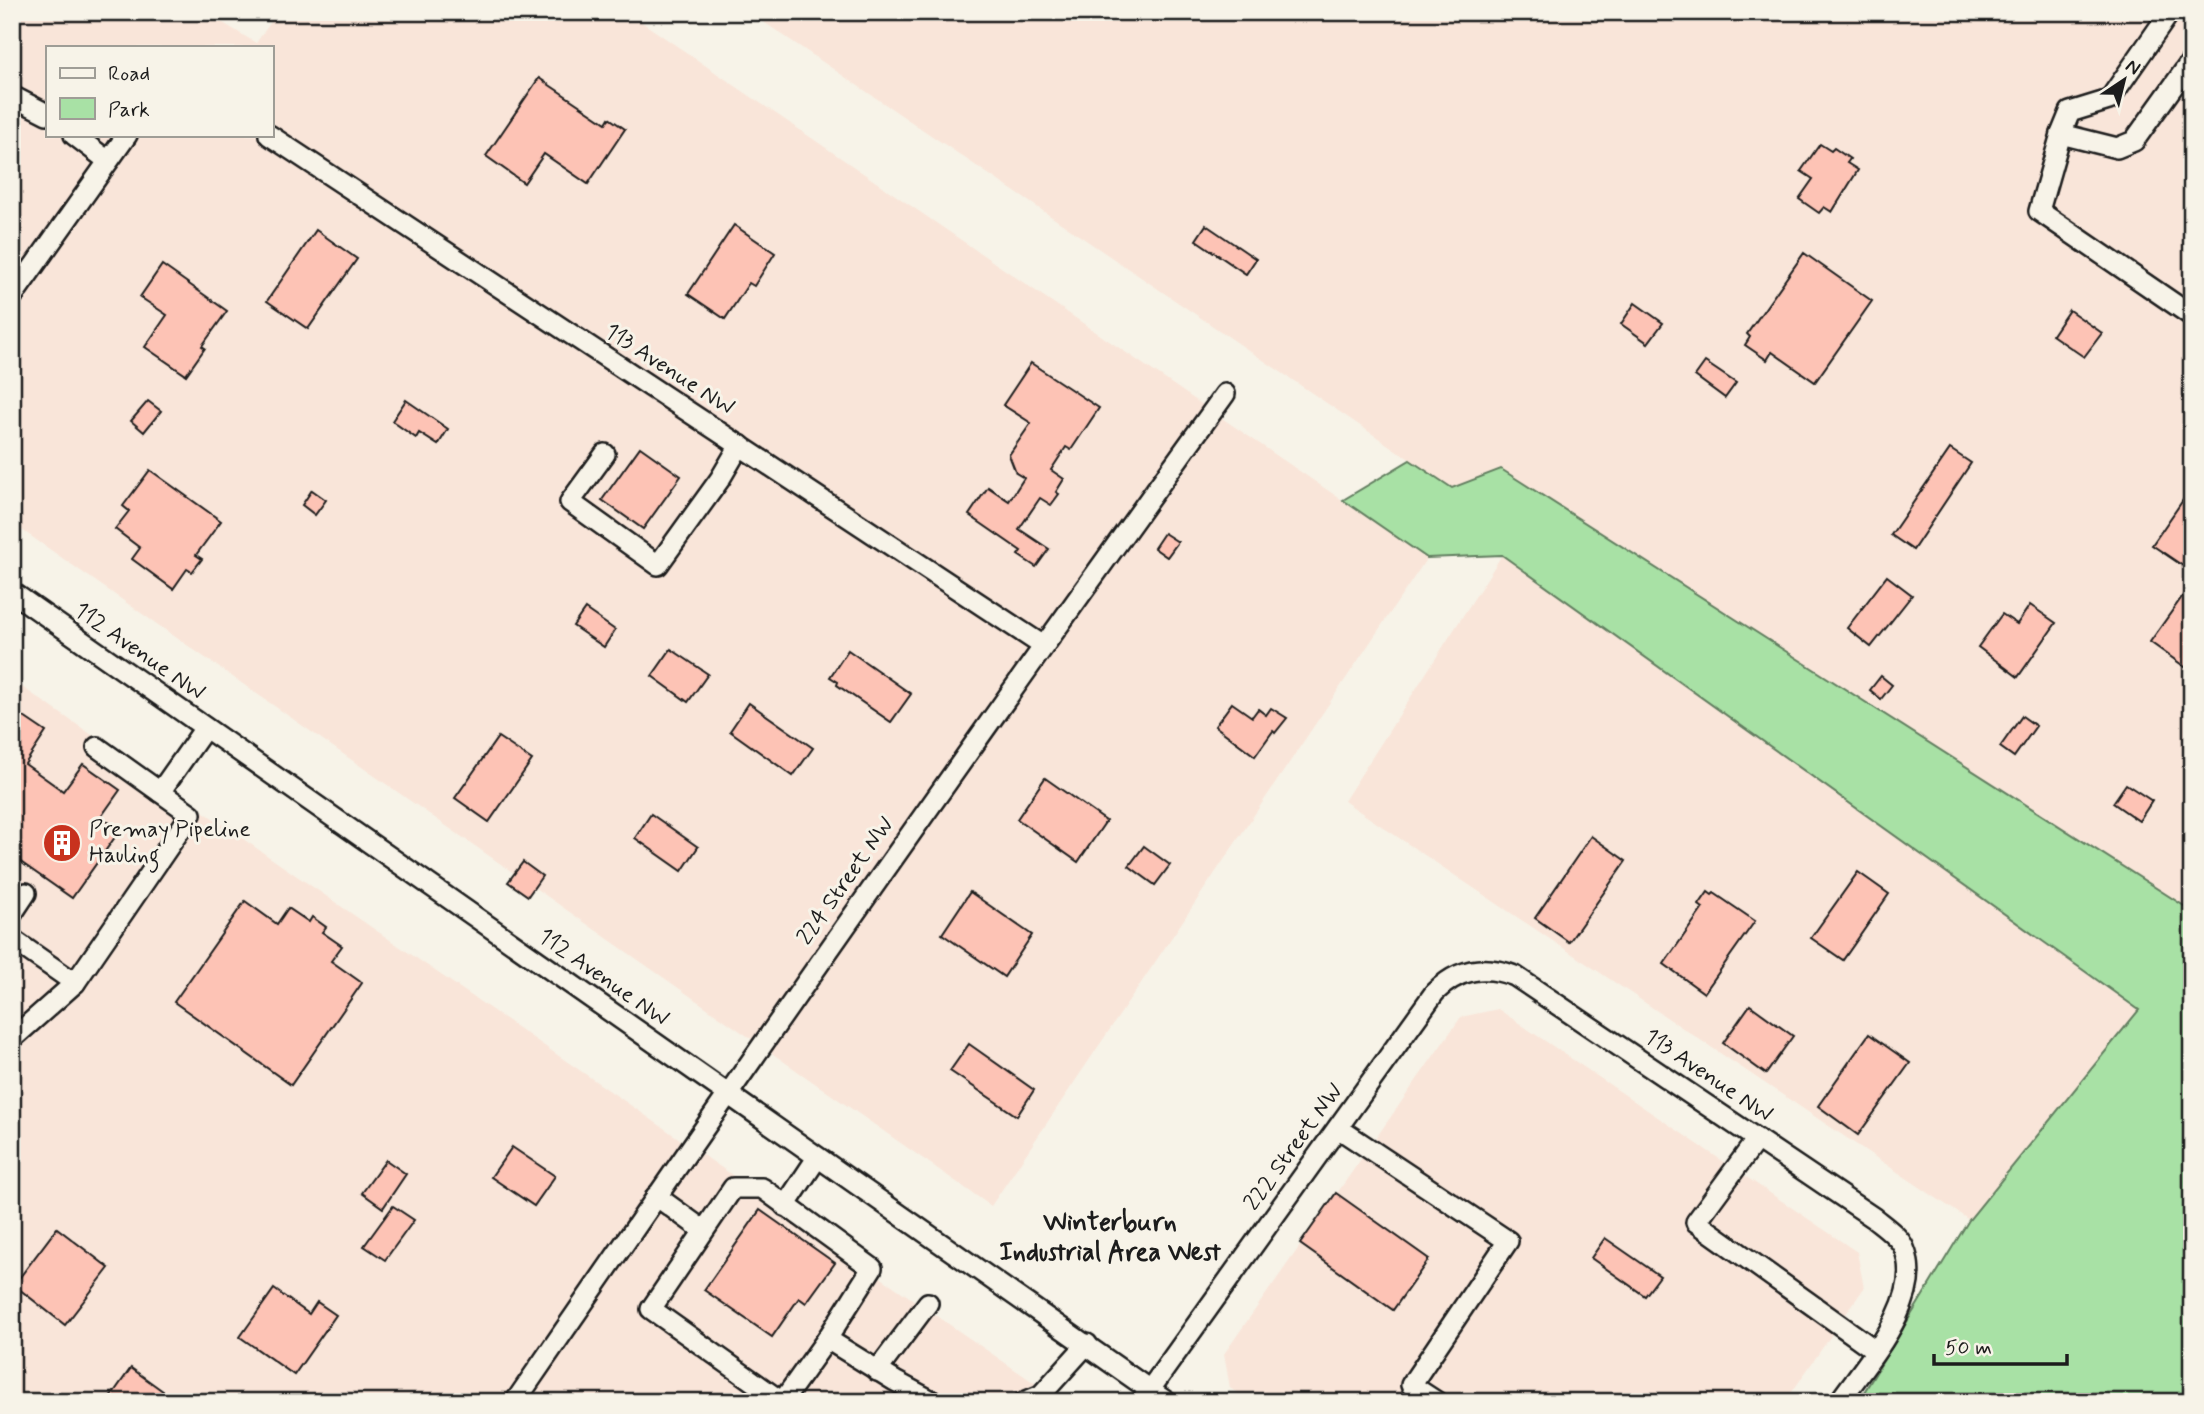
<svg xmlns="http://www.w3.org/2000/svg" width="2204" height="1414" font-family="Mynerve,sans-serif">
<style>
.built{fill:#f9e5d9;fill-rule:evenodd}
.green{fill:#a8e1a5;stroke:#627e60;stroke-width:2}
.building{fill:#fdc3b5;stroke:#1c1c1c;stroke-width:2}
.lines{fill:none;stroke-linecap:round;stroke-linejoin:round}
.minor-casing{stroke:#1c1c1c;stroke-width:24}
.minor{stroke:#f7f3e8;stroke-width:19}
.labels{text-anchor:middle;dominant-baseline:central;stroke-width:6;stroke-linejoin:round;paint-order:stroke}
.street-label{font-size:23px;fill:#1c1c1c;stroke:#f7f3e8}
.poi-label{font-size:23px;fill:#1c1c1c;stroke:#f7f3e8;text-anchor:start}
.quarter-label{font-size:26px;font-weight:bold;fill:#1c1c1c;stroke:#f7f3e8}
</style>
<rect width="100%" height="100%" fill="#f7f3e8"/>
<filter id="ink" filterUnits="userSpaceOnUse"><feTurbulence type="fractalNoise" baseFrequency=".0143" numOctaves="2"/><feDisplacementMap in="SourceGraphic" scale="14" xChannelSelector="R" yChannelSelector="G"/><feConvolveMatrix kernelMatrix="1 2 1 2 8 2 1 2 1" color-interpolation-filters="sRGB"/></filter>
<g filter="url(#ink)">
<!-- built -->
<g class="built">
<path d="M12,12h193l51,31 22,-31h349l800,546 -436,648 -979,-683zM47,47h224v88h-224z"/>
<polygon points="749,12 2192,12 2192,911 1501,469 1452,488"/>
<polygon points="1502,555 2139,1011 1969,1220 1344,801"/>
<polygon points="12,680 1062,1402 12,1402"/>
<polygon points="1498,1009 1857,1252 1864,1288 1785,1402 1250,1402 1230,1388 1224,1354 1461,1017"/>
</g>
<!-- green -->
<polygon class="green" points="1410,460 1452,488 1501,469 2192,911 2192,1402 1858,1402 1969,1220 2139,1010 1502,555 1427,558 1343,500"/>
<!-- building -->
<g class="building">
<polygon points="539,78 606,123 609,118 625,129 588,184 544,154 524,183 486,156"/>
<polygon points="1820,144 1831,151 1834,148 1850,159 1847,163 1858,170 1832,212 1824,207 1819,213 1799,199 1813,179 1801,171"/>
<polygon points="734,225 775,253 754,286 749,283 725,319 688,294"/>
<polygon points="1206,225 1256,259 1246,274 1196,240"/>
<polygon points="316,230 357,259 308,329 267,301"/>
<polygon points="1804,253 1872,301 1815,382 1772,352 1767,360 1745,345 1750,337 1747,334"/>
<polygon points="162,265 227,311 202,346 205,348 186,375 145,347 167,315 140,297"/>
<polygon points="1635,303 1663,323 1648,343 1621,324"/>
<polygon points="2069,310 2102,333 2084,357 2052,335"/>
<polygon points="1705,362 1736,383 1725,398 1695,376"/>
<polygon points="1031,363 1099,408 1071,450 1066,447 1051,470 1064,479 1056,492 1059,494 1051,505 1040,498 1019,529 1049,549 1036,567 1018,555 1021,551 969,515 988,487 1009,501 1024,478 1016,473 1009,455 1031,423 1003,405"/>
<polygon points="406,400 448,429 438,445 419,433 416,438 392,421"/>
<polygon points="148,401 161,411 144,432 131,421"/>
<polygon points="640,447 681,476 643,529 602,500"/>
<polygon points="1950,449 1971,463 1913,550 1891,535"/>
<polygon points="150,470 221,521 196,555 202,559 192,572 187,569 173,589 132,559 140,548 115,529 129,511 123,506"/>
<polygon points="2192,487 2192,572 2152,545"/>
<polygon points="312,490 326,500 315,515 302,505"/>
<polygon points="1164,533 1178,542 1167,557 1154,548"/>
<polygon points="1887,576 1912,595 1871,647 1847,628"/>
<polygon points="2192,583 2192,672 2150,642"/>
<polygon points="2030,605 2056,623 2018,677 1978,647 2002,614 2017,624"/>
<polygon points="585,609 615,630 604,647 573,626"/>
<polygon points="671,649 708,674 688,702 652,676"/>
<polygon points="848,650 911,694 891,722 837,685 838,682 830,677"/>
<polygon points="1881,676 1892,685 1881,699 1870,690"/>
<polygon points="749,703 813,748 793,776 730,731"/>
<polygon points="1232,703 1252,717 1258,709 1266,715 1271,708 1287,718 1275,733 1273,731 1255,756 1215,726"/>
<polygon points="12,709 46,732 25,764 63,791 83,764 120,790 101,817 120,830 72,898 12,856"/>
<polygon points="2022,716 2036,726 2014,757 2000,747"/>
<polygon points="498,737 532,760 489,822 455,798"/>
<polygon points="1045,778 1106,821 1078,862 1017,819"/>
<polygon points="2126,784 2152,801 2139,821 2113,803"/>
<polygon points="651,814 698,847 682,871 635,838"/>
<polygon points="1591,836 1626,861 1569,942 1535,918"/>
<polygon points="1144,846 1170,865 1155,885 1129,866"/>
<polygon points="523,862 542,876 528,896 508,882"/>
<polygon points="1858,872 1889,894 1843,960 1811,938"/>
<polygon points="970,892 1032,935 1004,977 942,934"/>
<polygon points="1708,892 1712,895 1714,893 1755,921 1704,993 1664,964 1703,908 1699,905"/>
<polygon points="245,901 277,924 288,908 309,922 312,917 326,927 322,932 342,946 331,961 362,983 291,1085 174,1002"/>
<polygon points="1750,1005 1793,1036 1766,1074 1723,1043"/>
<polygon points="1869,1034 1910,1063 1858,1135 1818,1106"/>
<polygon points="969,1044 1034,1090 1017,1116 950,1071"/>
<polygon points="512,1147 555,1176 534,1206 491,1177"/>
<polygon points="386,1160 406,1174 383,1208 362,1193"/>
<polygon points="1336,1193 1429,1259 1393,1310 1300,1244"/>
<polygon points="393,1206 414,1220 385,1260 364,1246"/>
<polygon points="760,1210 835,1263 806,1303 799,1298 772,1337 704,1290"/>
<polygon points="57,1228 109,1268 65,1325 14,1285"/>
<polygon points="1605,1238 1660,1276 1645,1296 1591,1258"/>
<polygon points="274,1289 309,1314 317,1302 336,1315 294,1375 240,1337"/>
<polygon points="131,1368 178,1402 107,1402"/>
</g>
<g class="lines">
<defs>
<g id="minor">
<polyline points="2170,12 2109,100 2070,112 2061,134 2039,211 2192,316"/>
<polyline points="12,96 47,114"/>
<polyline points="2061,134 2117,148 2134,141 2192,60"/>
<polyline points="74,135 108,161"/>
<polyline points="269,135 1042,645"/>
<polyline points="12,297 127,135"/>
<polyline points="605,454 570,502 658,565 720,479 740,445"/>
<polyline points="12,592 1167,1402"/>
<polyline points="97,747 160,792 205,728"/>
<polyline points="12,914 26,893"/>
<polyline points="12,939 75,983"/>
<polyline points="12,1039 75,983 191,814 160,792"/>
<polyline points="1338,1128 1508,1241 1411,1385 1437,1402"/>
<polyline points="1757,1139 1696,1222 1875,1350"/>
<polyline points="656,1196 703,1230"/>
<polyline points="785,1206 817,1158"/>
<polyline points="827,1339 895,1381 934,1402"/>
<polyline points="877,1371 928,1303"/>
<path d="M515,1402c233,-339 469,-675 710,-1008"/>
<polyline points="782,1402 651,1309 733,1188 762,1188 872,1268 827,1339 782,1402"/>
<polyline points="1024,1402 1041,1395 1087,1344"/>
<path d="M1141,1402l294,-410c23,-23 49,-28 80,-16l359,242c10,8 25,18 30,30 22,51 -38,115 -65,154"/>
</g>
</defs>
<!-- minor casing -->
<use href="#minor" class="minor-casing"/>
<!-- minor -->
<use href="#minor" class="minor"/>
</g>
</g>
<!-- icons -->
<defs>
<symbol id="building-disc" viewBox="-11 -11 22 22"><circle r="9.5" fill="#c8321e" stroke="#f7f3e8"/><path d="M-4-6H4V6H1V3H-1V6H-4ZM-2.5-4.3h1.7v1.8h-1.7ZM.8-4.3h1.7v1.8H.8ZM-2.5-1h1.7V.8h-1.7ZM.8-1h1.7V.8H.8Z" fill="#fff"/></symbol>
</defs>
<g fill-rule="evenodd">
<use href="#building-disc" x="40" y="821" width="44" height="44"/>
</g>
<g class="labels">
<!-- street labels -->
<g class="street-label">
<text transform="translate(669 370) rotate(33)">113 Avenue NW</text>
<text transform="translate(139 652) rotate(35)">112 Avenue NW</text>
<text transform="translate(846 881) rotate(-55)">224 Street NW</text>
<text transform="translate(603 978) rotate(35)">112 Avenue NW</text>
<text transform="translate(1708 1076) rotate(34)">113 Avenue NW</text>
<text transform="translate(1294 1147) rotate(-54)">222 Street NW</text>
</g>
<!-- poi labels -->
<g class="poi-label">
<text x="89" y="830">Premay Pipeline<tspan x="89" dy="26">Hauling</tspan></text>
</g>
<!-- quarter labels -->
<g class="quarter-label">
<text x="1110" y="1223">Winterburn<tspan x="1110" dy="30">Industrial Area West</tspan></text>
</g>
</g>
<!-- margin -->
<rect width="2204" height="1414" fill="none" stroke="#f7f3e8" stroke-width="42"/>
<rect x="21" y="21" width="2162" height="1372" fill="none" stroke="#1c1c1c" stroke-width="2.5" filter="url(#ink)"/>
<!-- legend -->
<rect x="46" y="46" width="228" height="91" fill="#f7f3e8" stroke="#9f9d96" stroke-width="2"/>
<rect x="60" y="68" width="35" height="10" fill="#f7f3e8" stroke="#9f9d96" stroke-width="2"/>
<text x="108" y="80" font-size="21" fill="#1c1c1c">Road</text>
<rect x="60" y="98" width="35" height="21" fill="#a8e1a5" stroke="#9f9d96" stroke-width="2"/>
<text x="108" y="116" font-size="21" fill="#1c1c1c">Park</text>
<!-- north arrow -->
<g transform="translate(2124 80) rotate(35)" stroke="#f7f3e8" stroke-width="5" paint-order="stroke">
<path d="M0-5L12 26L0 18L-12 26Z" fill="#1c1c1c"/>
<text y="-10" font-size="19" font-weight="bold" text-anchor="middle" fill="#1c1c1c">N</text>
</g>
<!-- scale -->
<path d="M1934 1354v10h133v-10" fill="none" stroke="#1c1c1c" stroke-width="3.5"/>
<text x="1945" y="1354" font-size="21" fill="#1c1c1c" stroke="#f7f3e8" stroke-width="5" paint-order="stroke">50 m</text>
</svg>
